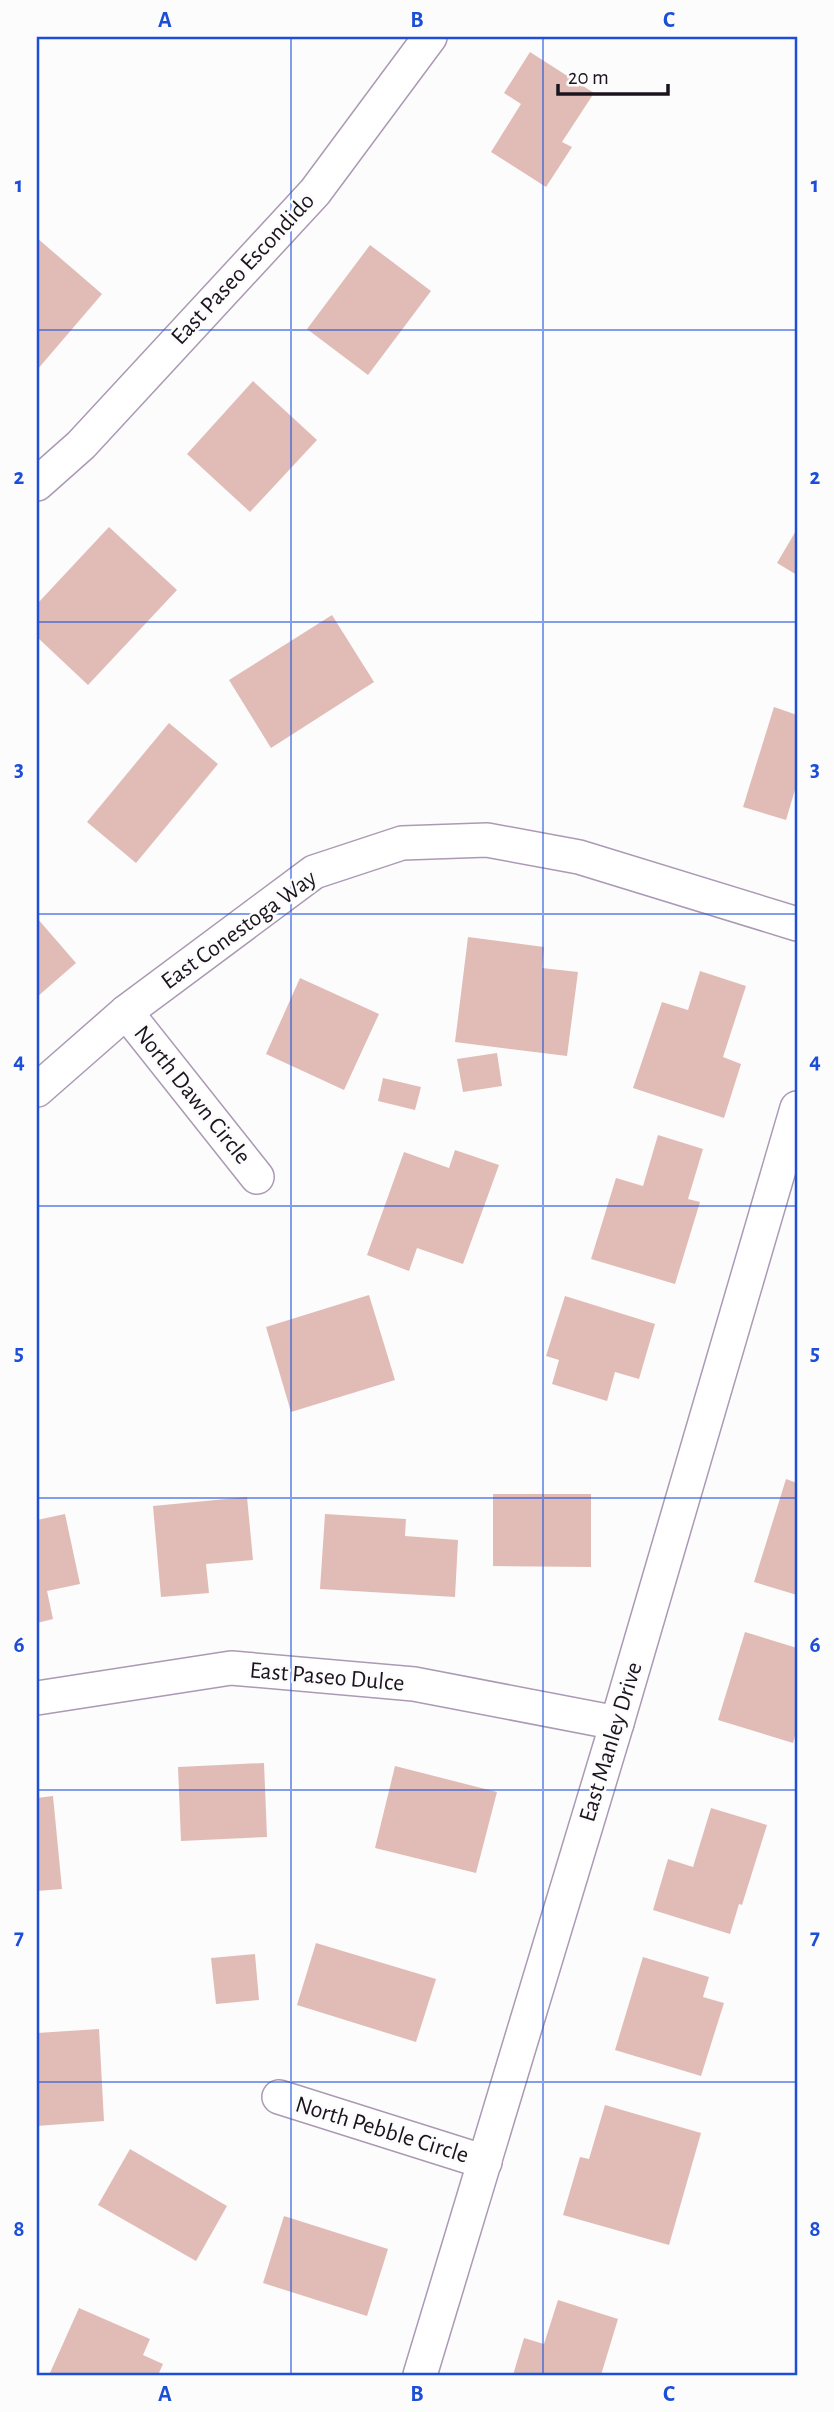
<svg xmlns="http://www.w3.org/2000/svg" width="834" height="2412" font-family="'Alegreya Sans',sans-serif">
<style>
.building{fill:#e1bcb6}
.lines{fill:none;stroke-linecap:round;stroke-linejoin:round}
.minor-casing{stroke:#ac99b4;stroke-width:36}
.minor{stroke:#fff;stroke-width:33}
.grid{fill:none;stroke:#1d4ed8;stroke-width:2;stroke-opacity:0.55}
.labels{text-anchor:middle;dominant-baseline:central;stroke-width:5;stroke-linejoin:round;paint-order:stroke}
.street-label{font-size:24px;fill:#1b141e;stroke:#fcfcfc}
.neatline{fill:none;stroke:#1d4ed8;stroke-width:2.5}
.grid-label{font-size:23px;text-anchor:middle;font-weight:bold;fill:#1d4ed8}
</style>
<rect width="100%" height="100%" fill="#fcfcfc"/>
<!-- building -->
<g class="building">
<polygon points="530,52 594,93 562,142 572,147 546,187 491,152 521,104 504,93"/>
<polygon points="37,238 102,294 37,370"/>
<polygon points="370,245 431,291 368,375 307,329"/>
<polygon points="253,381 317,440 250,512 187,454"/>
<polygon points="109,527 177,590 88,685 37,637 37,604"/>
<polygon points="797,529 797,575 777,563"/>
<polygon points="332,615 374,682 271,748 229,680"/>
<polygon points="774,707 797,715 797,783 786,820 743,807"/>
<polygon points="169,723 218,764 136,863 87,822"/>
<polygon points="37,918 76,963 37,997"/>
<polygon points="468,937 544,947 542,968 578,972 567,1056 455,1042"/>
<polygon points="700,971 746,986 723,1057 741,1064 724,1118 633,1088 662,1002 688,1010"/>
<polygon points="300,978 379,1014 344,1090 266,1054"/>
<polygon points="497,1053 502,1086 463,1092 457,1059"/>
<polygon points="383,1078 421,1087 415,1110 378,1101"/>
<polygon points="658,1135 703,1149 688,1199 700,1202 675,1284 591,1259 616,1178 643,1186"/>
<polygon points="455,1150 499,1165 463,1264 417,1248 409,1271 367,1255 404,1152 449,1168"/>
<polygon points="369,1295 395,1380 291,1412 266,1327"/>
<polygon points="565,1296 655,1324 639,1379 615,1372 607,1401 552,1384 559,1360 546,1356"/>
<polygon points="786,1479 797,1483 797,1595 754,1582"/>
<polygon points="493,1494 591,1494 591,1567 493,1566"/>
<polygon points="247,1497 253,1560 206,1564 209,1593 161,1597 153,1506"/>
<polygon points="65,1514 80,1584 47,1591 53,1619 37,1623 37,1520"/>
<polygon points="325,1514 406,1519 405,1536 458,1540 455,1597 320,1589"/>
<polygon points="745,1632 797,1648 797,1729 793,1743 718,1720"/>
<polygon points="264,1763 267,1837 181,1841 178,1767"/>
<polygon points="395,1766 497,1792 476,1873 375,1848"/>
<polygon points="53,1796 62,1889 37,1891 37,1798"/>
<polygon points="711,1808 767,1825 742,1905 739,1904 730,1934 653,1910 668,1859 693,1867"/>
<polygon points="316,1943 436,1979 416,2042 297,2005"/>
<polygon points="255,1954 259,2000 216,2004 211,1958"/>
<polygon points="643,1957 709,1977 703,1997 724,2003 701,2076 615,2050"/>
<polygon points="99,2029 104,2121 37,2126 37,2033"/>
<polygon points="605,2105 701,2133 669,2245 563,2215 580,2157 589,2159"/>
<polygon points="130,2149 227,2206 196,2261 98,2205"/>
<polygon points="284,2216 388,2249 367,2316 263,2283"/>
<polygon points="558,2300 618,2319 601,2375 513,2375 524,2338 544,2344"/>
<polygon points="79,2308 150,2339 143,2355 163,2364 158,2375 49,2375"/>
</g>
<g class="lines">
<defs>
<g id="minor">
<polyline points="37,484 81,445 315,192 430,37"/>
<polyline points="126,1012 257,1177"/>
<polyline points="37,1090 126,1012 314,872 402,843 487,840 579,857 797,924"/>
<polyline points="37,1698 231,1668 414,1684 617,1723"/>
<polyline points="279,2097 485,2162"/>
<polyline points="420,2375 617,1723 797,1108"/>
</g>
</defs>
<!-- minor casing -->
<use href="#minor" class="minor-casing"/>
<!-- minor -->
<use href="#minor" class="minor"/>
</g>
<!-- grid -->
<path class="grid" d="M291,37v2338M543,37v2338M37,330h760M37,622h760M37,914h760M37,1206h760M37,1498h760M37,1790h760M37,2082h760"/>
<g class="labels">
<!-- street labels -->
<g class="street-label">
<text transform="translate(243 269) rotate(-47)">East Paseo Escondido</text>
<text transform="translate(239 930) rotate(-36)">East Conestoga Way</text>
<text transform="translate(192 1095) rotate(51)">North Dawn Circle</text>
<text transform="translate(327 1677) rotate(5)">East Paseo Dulce</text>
<text transform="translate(611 1742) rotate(-73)">East Manley Drive</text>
<text transform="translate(382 2130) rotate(17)">North Pebble Circle</text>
</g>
</g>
<!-- border -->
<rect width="834" height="2412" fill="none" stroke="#fcfcfc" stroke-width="77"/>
<!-- scale -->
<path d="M558 84v10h110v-10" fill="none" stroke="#1b141e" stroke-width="3.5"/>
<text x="568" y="84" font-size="21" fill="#1b141e" stroke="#fcfcfc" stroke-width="5" paint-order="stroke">20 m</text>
<rect x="38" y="38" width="758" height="2336" class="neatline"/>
<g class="grid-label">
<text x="165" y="27">A</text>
<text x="417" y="27">B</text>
<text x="669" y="27">C</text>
<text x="19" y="192">1</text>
<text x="815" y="192">1</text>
<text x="19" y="484">2</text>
<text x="815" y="484">2</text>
<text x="19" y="776">3</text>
<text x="815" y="776">3</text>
<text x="19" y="1068">4</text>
<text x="815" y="1068">4</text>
<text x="19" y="1360">5</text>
<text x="815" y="1360">5</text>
<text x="19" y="1652">6</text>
<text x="815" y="1652">6</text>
<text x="19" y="1944">7</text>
<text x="815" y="1944">7</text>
<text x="19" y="2236">8</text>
<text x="815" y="2236">8</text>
<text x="165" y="2401">A</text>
<text x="417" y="2401">B</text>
<text x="669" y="2401">C</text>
</g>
</svg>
